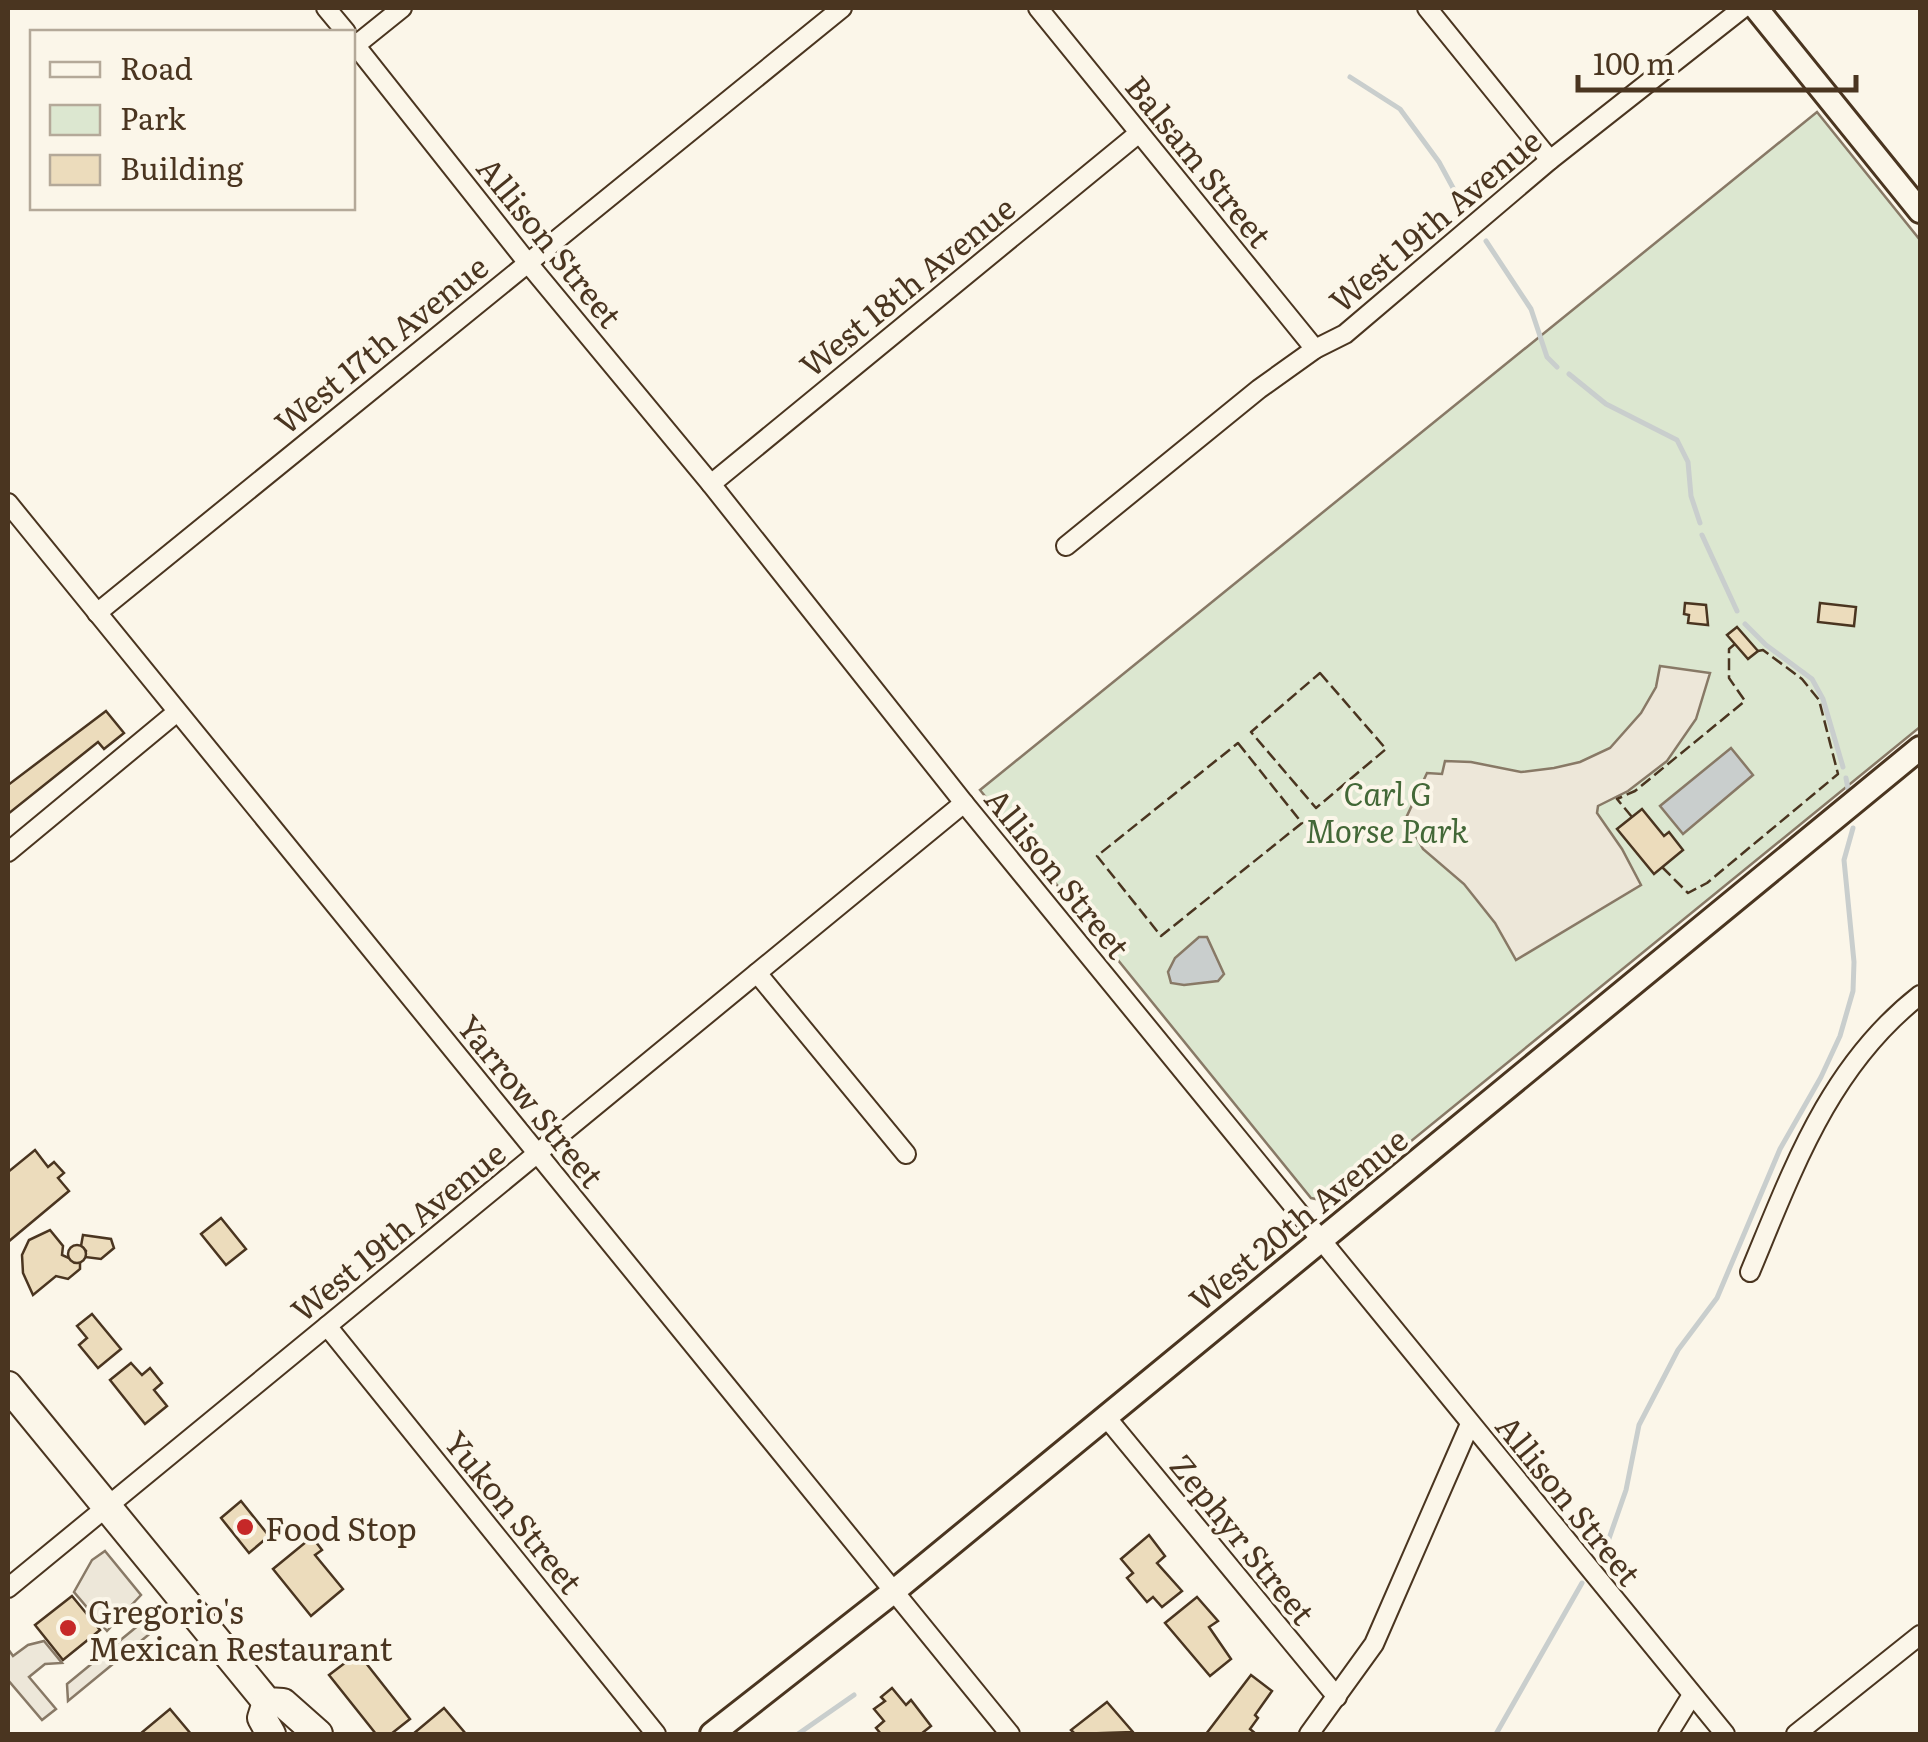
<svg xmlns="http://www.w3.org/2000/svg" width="1928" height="1742" font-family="Literata,serif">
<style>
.green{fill:#dce7d0;stroke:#887966;stroke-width:2.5}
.parking{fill:#ede7d9;stroke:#887966;stroke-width:2.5}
.water{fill:#c9cecd;stroke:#887966;stroke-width:2.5}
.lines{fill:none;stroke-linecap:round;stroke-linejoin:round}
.stream{stroke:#c9cecd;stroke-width:5}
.building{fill:#ecdcbc;stroke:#4a3520;stroke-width:2.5}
.street-casing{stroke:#4a3520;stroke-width:22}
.secondary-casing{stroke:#4a3520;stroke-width:28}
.primary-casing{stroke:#4a3520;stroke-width:32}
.street{stroke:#fbf6e9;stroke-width:18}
.secondary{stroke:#fbf6e9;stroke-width:22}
.primary{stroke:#fbf6e9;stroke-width:28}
.fence{stroke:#4a3520;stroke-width:2.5;stroke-dasharray:12 5;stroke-linecap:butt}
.poi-dot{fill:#c62828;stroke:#fbf6e9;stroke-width:4}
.labels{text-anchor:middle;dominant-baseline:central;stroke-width:8;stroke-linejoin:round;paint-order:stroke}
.street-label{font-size:32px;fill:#4a3520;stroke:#fbf6e9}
.park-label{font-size:32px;font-style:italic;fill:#436837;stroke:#fbf6e9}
.poi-label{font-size:32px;fill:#4a3520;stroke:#fbf6e9;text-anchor:start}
</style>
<rect width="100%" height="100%" fill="#fbf6e9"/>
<!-- green -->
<polygon class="green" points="1817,112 1920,240 1920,727 1335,1203 1311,1198 980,790"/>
<!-- parking -->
<g class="parking">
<polygon points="1660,666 1710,673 1696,719 1667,761 1628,791 1598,806 1597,813 1622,849 1641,885 1516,960 1495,923 1464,884 1423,849 1406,818 1427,773 1442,774 1445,761 1471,762 1521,772 1554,768 1580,762 1610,748 1641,713 1656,687"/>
<polygon points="105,1551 141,1595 107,1631 74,1592 92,1560"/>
<polygon points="151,1615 158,1627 68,1701 67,1684"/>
<polygon points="44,1641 62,1663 45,1664 29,1677 56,1709 42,1720 8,1680 8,1649 13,1656 28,1645"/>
</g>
<!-- water -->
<g class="water">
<polygon points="1731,748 1753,775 1683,834 1660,806"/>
<polygon points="1199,937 1207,937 1224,974 1218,981 1184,985 1171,983 1168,972 1175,958"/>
</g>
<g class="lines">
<!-- stream -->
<g class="stream">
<polyline points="1350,77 1400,109 1439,162 1465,210"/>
<polyline points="1486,241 1531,309 1547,357 1557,367"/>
<polyline points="1569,374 1606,404 1677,440 1688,462 1691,496 1700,523"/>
<polyline points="1702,535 1737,611"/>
<polyline points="1745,624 1766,645 1812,679 1823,699 1843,767"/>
<polyline points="1846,778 1848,789"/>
<polyline points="1605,1550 1626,1490 1639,1425 1678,1350 1717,1298 1780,1149 1821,1077 1840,1036 1853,991 1854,962 1844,860 1853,828"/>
<polyline points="798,1734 854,1695"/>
<polyline points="1496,1734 1582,1583"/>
</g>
</g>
<!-- building -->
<g class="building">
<polygon points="1685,603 1706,605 1708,625 1688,623 1689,615 1684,614"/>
<polygon points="1820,603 1856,607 1854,626 1818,622"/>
<polygon points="1737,627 1758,651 1748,659 1727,635"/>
<polygon points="106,711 124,733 104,749 98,742 8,814 8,785"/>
<polygon points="1642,809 1664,836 1669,832 1683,850 1654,874 1617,829"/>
<polygon points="35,1150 48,1167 54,1162 64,1173 58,1178 69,1191 8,1242 8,1172"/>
<polygon points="221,1218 246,1249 226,1265 201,1234"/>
<polygon points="50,1230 63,1246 62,1255 80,1263 80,1269 68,1279 56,1276 33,1295 23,1273 22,1255 29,1240"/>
<polygon points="83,1235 111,1239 114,1248 101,1259 85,1257 86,1251 81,1246"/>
<circle cx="77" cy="1254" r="9"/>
<polygon points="92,1314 121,1349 98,1368 79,1345 87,1338 77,1326"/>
<polygon points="131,1363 142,1375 150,1368 162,1383 154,1390 167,1406 145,1424 110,1380"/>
<polygon points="241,1501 269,1536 249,1553 221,1518"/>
<polygon points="1149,1535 1165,1556 1157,1563 1182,1591 1162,1607 1153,1597 1147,1602 1127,1578 1133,1573 1121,1559"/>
<polygon points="312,1537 322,1550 315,1555 343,1589 311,1616 273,1569"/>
<polygon points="72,1596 100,1630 63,1660 35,1625"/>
<polygon points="1197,1597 1218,1621 1209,1627 1231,1659 1210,1676 1165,1623"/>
<polygon points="358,1653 410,1719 391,1734 376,1734 329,1675"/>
<polygon points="1251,1675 1272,1691 1255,1715 1258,1718 1250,1729 1256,1734 1206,1734"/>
<polygon points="892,1688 906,1705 911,1700 931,1726 921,1734 881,1734 876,1728 884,1721 874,1709 885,1701 881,1697"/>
<polygon points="1107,1702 1133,1732 1075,1734 1071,1730"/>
<polygon points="444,1708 466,1734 413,1734"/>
<polygon points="170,1709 191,1734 140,1734"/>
</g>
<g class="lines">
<defs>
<g id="street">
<polyline points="326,8 346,32"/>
<polyline points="1038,8 1315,349"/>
<polyline points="1427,8 1550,160"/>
<polyline points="352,41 527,262 711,484 964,803 1725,1734"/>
<polyline points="356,45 402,8"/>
<polyline points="711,484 1139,133"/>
<polyline points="8,503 1010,1734"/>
<polyline points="1066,546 1259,389 1315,349 1345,334 1550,160 1743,8"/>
<polyline points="97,613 842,8"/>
<polyline points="8,852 177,712"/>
<polyline points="757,973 906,1154"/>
<path d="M1750,1272c43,-103 79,-206 170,-277"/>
<polyline points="327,1326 656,1734"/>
<polyline points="1106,1417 1337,1697"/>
<polyline points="8,1588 964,803"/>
<polyline points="1309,1734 1374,1644 1470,1424"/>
<polyline points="1668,1734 1692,1695"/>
<polyline points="1796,1734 1920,1635"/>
</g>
<g id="secondary">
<polyline points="1756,8 1920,211"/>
<polyline points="712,1734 893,1592 1920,748"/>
</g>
<g id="primary">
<polyline points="8,1386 267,1702 283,1703 318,1734"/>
<polyline points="267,1702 262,1718 271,1734"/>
</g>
</defs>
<!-- street casing -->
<use href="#street" class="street-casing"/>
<!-- secondary casing -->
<use href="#secondary" class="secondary-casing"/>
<!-- primary casing -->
<use href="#primary" class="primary-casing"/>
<!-- street -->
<use href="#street" class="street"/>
<!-- secondary -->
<use href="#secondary" class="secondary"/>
<!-- primary -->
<use href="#primary" class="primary"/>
<!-- fence -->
<g class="fence">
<polygon points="1320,673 1386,749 1316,808 1251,732"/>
<polygon points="1238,743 1302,823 1161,936 1097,856"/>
<polyline points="1632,817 1617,799 1635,791 1745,701 1729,678 1729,649 1735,644"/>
<polyline points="1662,867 1688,893 1707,883 1838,774 1819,700 1802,679 1763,650 1758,651"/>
</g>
</g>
<!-- markers -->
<g class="poi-dot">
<circle cx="245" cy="1527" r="10"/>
<circle cx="68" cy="1628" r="10"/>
</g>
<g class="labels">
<!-- street labels -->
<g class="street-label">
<text transform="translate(1200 160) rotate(51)">Balsam Street</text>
<text transform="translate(1434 219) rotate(-40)">West 19th Avenue</text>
<text transform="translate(551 241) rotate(51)">Allison Street</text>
<text transform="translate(906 285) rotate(-39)">West 18th Avenue</text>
<text transform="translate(380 343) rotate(-39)">West 17th Avenue</text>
<text transform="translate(1059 872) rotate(51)">Allison Street</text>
<text transform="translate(532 1100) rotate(51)">Yarrow Street</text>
<text transform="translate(1297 1218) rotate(-39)">West 20th Avenue</text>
<text transform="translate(397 1230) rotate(-39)">West 19th Avenue</text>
<text transform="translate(1570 1499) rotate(51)">Allison Street</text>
<text transform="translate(515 1511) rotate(51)">Yukon Street</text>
<text transform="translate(1244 1538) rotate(51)">Zephyr Street</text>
</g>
<!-- park labels -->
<g class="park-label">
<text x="1387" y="792">Carl G<tspan x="1387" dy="37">Morse Park</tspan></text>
</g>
<!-- poi labels -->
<g class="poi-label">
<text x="265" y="1527">Food Stop</text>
<text x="88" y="1610">Gregorio's<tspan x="88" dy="37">Mexican Restaurant</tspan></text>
</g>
</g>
<!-- border -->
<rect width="1928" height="1742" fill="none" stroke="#4a3520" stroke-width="20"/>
<!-- legend -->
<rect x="30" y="30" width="325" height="180" fill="#fbf6e9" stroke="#b4a999" stroke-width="2.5"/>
<rect x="50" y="62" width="50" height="15" fill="#fbf6e9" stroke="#b4a999" stroke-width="2.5"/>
<text x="120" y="80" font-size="30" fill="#4a3520">Road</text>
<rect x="50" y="105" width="50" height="30" fill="#dce7d0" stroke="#b4a999" stroke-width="2.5"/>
<text x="120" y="130" font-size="30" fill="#4a3520">Park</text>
<rect x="50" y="155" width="50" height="30" fill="#ecdcbc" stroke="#b4a999" stroke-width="2.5"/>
<text x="120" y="180" font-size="30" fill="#4a3520">Building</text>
<!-- scale -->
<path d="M1578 75v15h278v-15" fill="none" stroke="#4a3520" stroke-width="5"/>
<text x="1593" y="75" font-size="30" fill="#4a3520" stroke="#fbf6e9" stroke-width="8" paint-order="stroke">100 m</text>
</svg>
